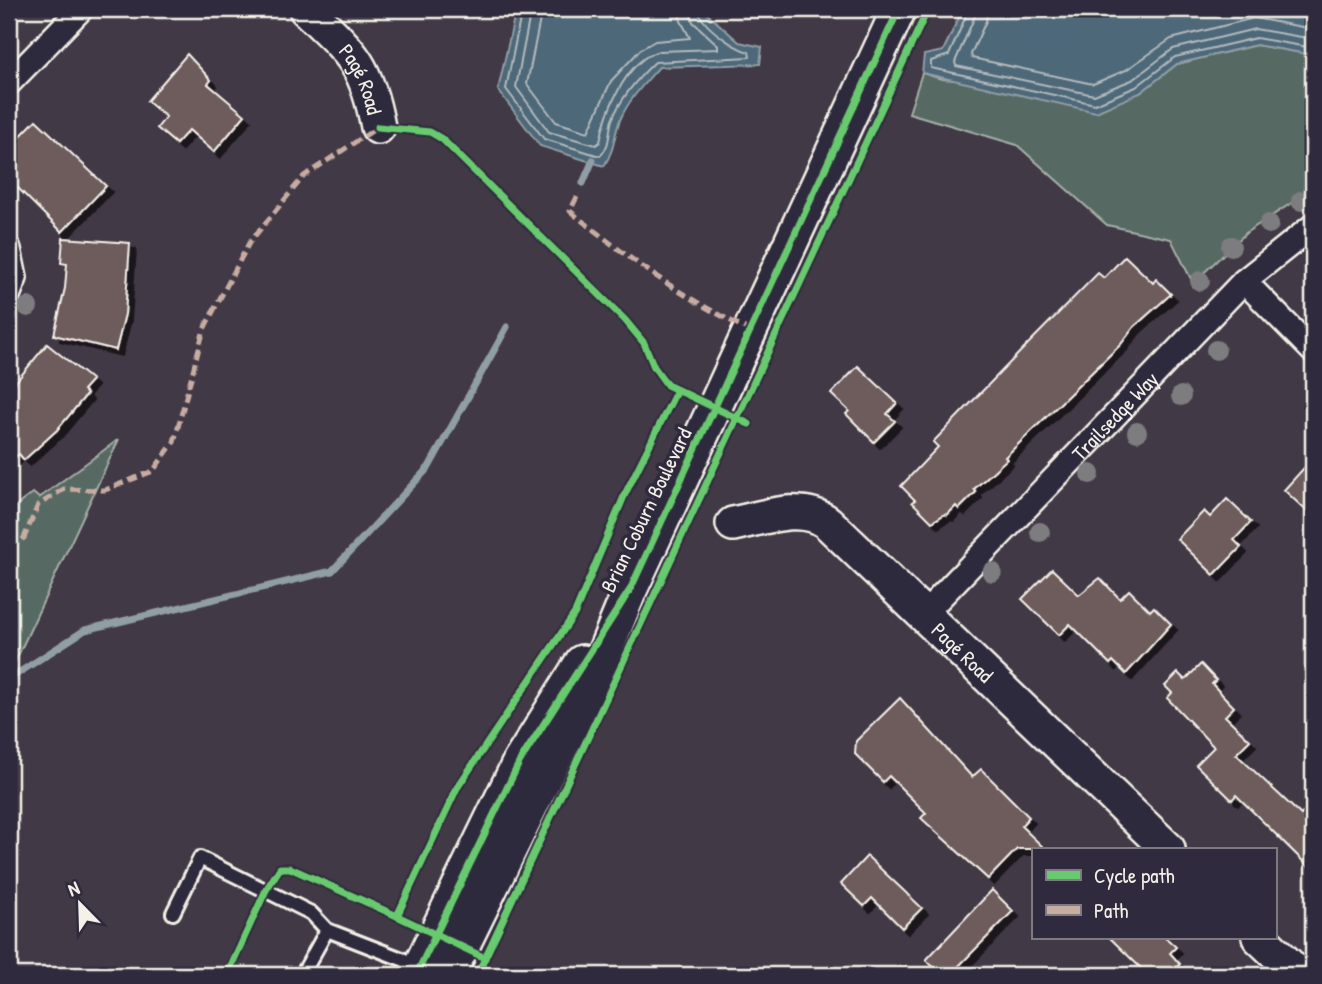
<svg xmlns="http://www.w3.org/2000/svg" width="1322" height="984" font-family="'Patrick Hand',sans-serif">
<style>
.green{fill:#566a64;stroke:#a5aea6;stroke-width:2}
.water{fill:#4e6779;stroke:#909ea5;stroke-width:2}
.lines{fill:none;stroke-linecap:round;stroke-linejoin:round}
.shore{stroke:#b2babc;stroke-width:2}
.stream{stroke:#909ea5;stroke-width:7}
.building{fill:#6e5b5b;stroke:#f4f1e8;stroke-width:2;filter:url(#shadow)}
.lane-casing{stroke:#f4f1e8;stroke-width:18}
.street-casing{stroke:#f4f1e8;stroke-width:28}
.secondary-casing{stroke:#f4f1e8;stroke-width:38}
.lane{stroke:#2f2a3d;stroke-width:12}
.street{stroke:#2f2a3d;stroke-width:23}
.secondary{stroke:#2f2a3d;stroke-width:33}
.quiet{stroke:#c7aca2;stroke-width:5;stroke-dasharray:10 5;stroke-linecap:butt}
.cycleway-casing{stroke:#2f2a3d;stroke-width:11}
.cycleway{stroke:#67ca6e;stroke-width:7}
.tree{fill:#7d7d7f}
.labels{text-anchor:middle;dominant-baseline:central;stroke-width:7;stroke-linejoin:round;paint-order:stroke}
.street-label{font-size:21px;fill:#f4f1e8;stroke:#2f2a3d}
</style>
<defs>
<filter id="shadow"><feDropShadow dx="6" dy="6" stdDeviation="0" flood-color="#0009"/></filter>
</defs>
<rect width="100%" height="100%" fill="#423946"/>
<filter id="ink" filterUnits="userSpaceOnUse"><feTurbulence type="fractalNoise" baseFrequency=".0143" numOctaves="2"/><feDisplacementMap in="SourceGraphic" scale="14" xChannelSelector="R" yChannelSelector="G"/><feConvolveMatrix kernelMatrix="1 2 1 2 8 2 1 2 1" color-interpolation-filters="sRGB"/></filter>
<g filter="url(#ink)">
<!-- green -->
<g class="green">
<polygon points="1256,45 1313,55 1313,189 1247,232 1193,283 1171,239 1107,225 1017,145 909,113 922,73 942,79 1140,93 1177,64"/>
<polygon points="119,439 9,675 9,511 33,493 39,498"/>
</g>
<!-- water -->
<g class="water">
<path d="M516,9h186l37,33 23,5 -2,17 -101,3c-15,17 -30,32 -39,53 -7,17 -4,27 -16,46l-64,-20 -42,-56z"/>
<polygon points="963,9 1313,9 1313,55 1256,45 1177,64 1140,93 1096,112 922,73 924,55 943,51"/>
</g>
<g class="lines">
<!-- shore -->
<g class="shore">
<path d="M522,9l-16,80 38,50 56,17c11,-10 8,-23 12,-36 9,-23 26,-42 43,-58l95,-5 -1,-5c-15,-4 -49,-27 -51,-43"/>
<path d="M531,9l-15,78 33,45 47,13 4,-3c5,-29 26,-82 59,-91l59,-2v-4l-25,-23 -4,-13"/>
<polyline points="542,9 527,84 556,122 588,132 611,81 641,49 655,41 690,38 681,21 678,9"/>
<polyline points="969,9 949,55 931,61 931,68 1095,104 1136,87 1175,57 1256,38 1313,48"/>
<polyline points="978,9 955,62 956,66 1094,95 1132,80 1173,49 1255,29 1313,39"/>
<polyline points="988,9 986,21 971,54 972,58 1093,84 1126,70 1171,39 1254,18 1313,29"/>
</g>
<!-- stream -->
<g class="stream">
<polyline points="583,183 593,160"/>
<polyline points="9,679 85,630 332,571 429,467 507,327"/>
</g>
</g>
<!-- building -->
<g class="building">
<polygon points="187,54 211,80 208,84 245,115 214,152 189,130 176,144 157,128 166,117 147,101"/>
<polygon points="36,120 106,186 62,232 9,179 9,148"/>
<polygon points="63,238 130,243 125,314 116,350 54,335 65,288 67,264 61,263"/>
<polygon points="1125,256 1153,283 1156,279 1171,294 1134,327 1121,344 1005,457 1007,459 974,489 976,492 959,509 956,506 947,515 945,514 932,522 912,502 915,500 901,486 938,447 933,442 1024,348 1098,273 1104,278"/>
<polygon points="47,344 92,380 83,390 87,394 57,430 24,460 19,454 9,462 9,390"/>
<polygon points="858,366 897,403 887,414 895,421 874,442 846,414 849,411 831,394"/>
<polygon points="1313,458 1313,517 1284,490"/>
<polygon points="1227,499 1251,522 1234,540 1241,547 1214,575 1177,539 1204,511 1210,517"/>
<polygon points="1052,569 1079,595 1100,578 1120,599 1129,590 1150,611 1154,607 1171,624 1126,674 1113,661 1110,664 1070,624 1059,635 1022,599"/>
<polygon points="1201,664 1216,680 1212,684 1234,707 1225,716 1250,740 1236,754 1301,815 1313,802 1313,871 1236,795 1232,800 1196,765 1214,747 1167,698 1172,693 1165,686 1178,673 1185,680"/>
<polygon points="900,698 972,777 981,769 1029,817 1021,826 1045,849 1017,849 988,879 921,818 926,813 889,776 883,782 855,754 856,741"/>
<polygon points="867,856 922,908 902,928 872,898 864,906 841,884"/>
<polygon points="992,890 1013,911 950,975 942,975 926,960"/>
<polygon points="1109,937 1165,937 1176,947 1170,953 1180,964 1169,975 1148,975"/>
</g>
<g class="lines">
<defs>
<g id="lane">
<polyline points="173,913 200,858 311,913 327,930 420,966"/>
<polyline points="302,975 327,930"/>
</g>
<g id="street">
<polyline points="9,83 81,9"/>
<polyline points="9,249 15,278 9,293"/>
<polyline points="1244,281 1313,351"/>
<path id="s1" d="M924,614l320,-333 69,-55"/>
</g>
<g id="secondary">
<path id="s2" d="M306,9c46,44 60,54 72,118"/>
<path id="s3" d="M733,524c30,-6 68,-21 94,-2l341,327"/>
<polyline points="1259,937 1299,975"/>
<polyline points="416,975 520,761 582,662"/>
<polyline points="448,975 595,675 630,590 899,9"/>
</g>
</defs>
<!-- lane casing -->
<use href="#lane" class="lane-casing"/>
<!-- street casing -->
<use href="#street" class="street-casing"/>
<!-- secondary casing -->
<use href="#secondary" class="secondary-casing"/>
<!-- lane -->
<use href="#lane" class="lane"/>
<!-- street -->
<use href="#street" class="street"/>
<!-- secondary -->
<use href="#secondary" class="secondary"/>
<!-- quiet -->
<g class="quiet">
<path d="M577,197l-7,14c59,48 111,86 179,119"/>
<polyline points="9,547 24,538 38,505 64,489 105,490 153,471 174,442 204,329 249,243 304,176 378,127"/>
</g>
<defs>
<g id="cycleway">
<polyline points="378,127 430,132 442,139 625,320 644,343 654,367 667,385 749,424"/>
<polyline points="397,916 485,958"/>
<polyline points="227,975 266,890 280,868 290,868 397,916 457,788 575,613 625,494 676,392"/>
<polyline points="416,975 520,761 630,590 899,9"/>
<polyline points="477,975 928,9"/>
</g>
</defs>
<!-- cycleway casing -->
<use href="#cycleway" class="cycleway-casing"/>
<!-- cycleway -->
<use href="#cycleway" class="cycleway"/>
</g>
<!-- trees -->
<g class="tree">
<circle cx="1301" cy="201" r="10"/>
<circle cx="1269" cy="224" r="10"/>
<circle cx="1231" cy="246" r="10"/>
<circle cx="1200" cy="281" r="10"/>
<circle cx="28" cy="307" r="10"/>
<circle cx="1216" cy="350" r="10"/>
<circle cx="1181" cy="396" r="10"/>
<circle cx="1137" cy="432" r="10"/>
<circle cx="1090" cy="474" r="10"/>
<circle cx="1040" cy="532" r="10"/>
<circle cx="992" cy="572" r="10"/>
</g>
</g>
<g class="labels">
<!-- street labels -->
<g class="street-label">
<text stroke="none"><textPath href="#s2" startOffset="91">Pagé Road</textPath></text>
<text stroke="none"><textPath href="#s1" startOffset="275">Trailsedge Way</textPath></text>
<text transform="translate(646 510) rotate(-64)">Brian Coburn Boulevard</text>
<text stroke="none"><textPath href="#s3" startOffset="285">Pagé Road</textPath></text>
</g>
</g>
<!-- margin -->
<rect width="1322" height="984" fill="none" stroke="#2f2a3d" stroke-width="35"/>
<rect x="18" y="18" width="1287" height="949" fill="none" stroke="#f4f1e8" stroke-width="2.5" filter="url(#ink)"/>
<!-- legend -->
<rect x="1032" y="848" width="245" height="91" fill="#2f2a3d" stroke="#7e7a81" stroke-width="2"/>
<rect x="1046" y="870" width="35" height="10" fill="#67ca6e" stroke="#7e7a81" stroke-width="2"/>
<text x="1094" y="883" font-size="21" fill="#f4f1e8">Cycle path</text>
<rect x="1046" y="905" width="35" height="10" fill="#c7aca2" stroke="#7e7a81" stroke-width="2"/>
<text x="1094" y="918" font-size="21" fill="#f4f1e8">Path</text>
<!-- north arrow -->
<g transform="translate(80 904) rotate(337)" stroke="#2f2a3d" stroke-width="5" paint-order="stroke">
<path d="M0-5L12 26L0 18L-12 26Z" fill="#f4f1e8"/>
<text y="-10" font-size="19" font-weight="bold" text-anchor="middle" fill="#f4f1e8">N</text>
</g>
</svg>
